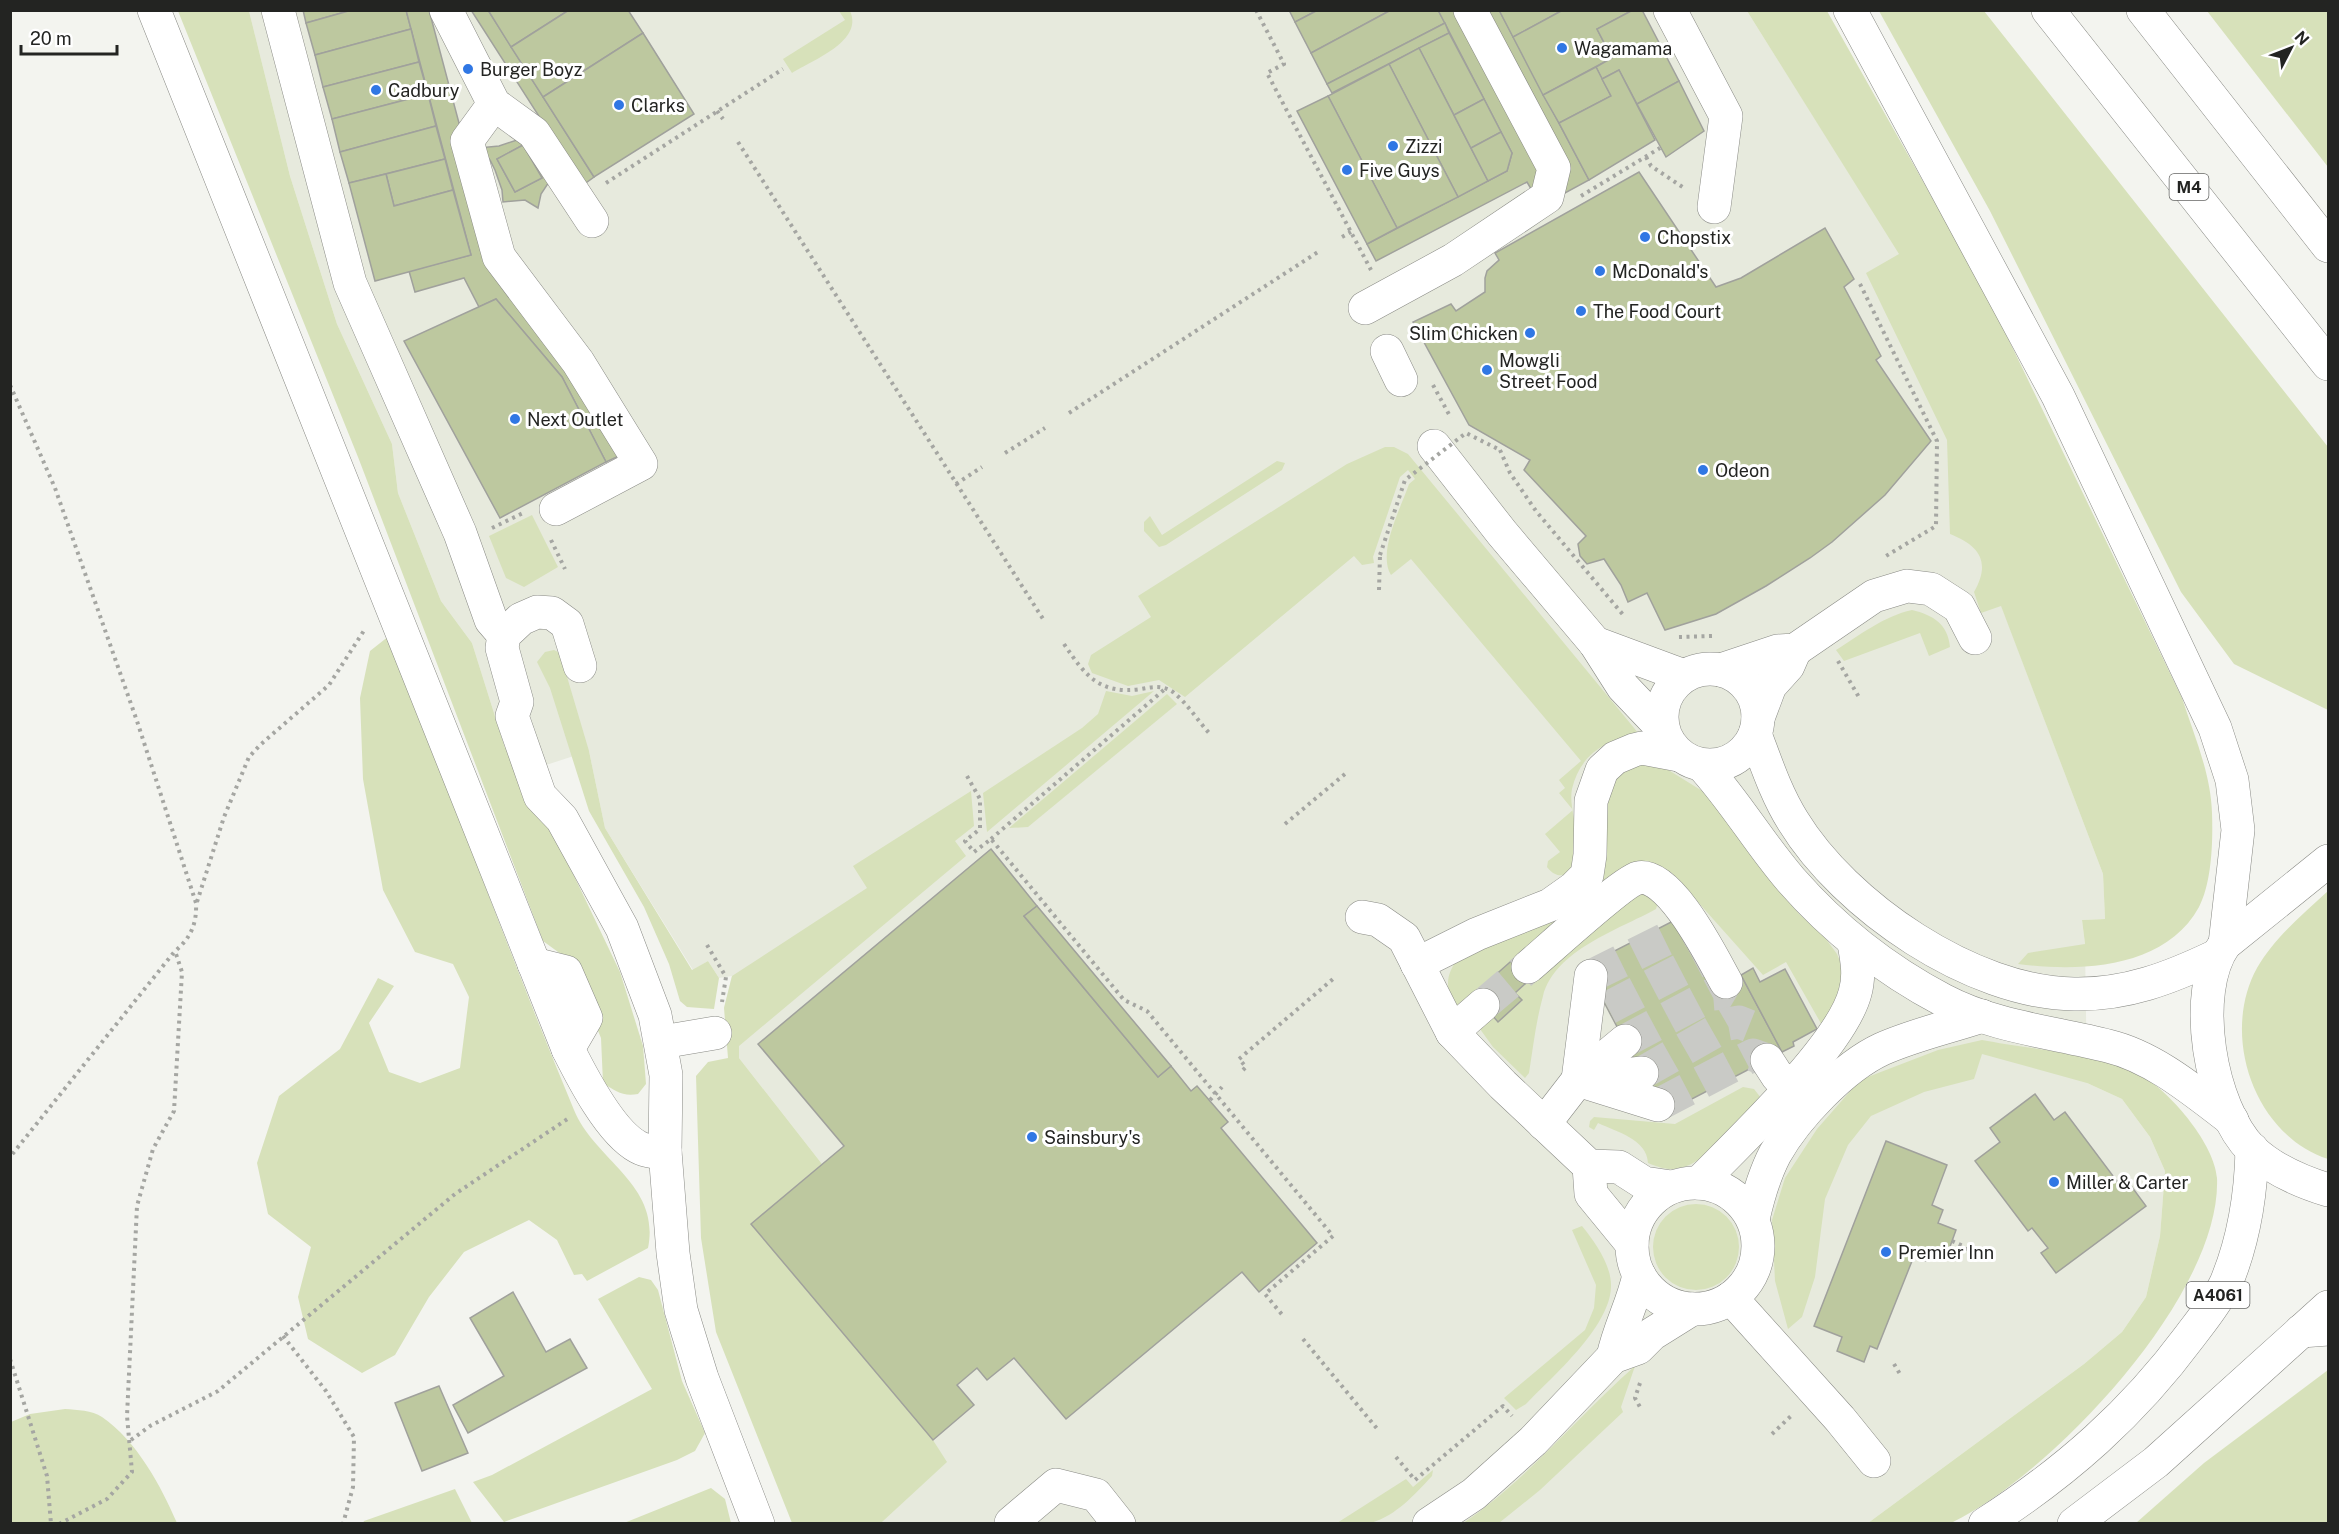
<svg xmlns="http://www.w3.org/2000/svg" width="2339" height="1534" font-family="'Public Sans',sans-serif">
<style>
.built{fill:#e7eadd}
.green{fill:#d7e1ba}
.building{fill:#bdc89f;stroke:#a0a19c;stroke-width:1.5;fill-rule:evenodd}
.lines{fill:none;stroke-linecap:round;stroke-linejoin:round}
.minor-tunnel{stroke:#c9cac6;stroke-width:33;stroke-dasharray:33 16;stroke-linecap:butt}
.minor-casing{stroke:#898a85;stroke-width:34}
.major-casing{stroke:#898a85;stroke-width:34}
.highway-casing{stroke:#898a85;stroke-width:34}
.path{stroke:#a5a6a2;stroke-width:4;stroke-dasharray:3 4.5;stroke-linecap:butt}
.minor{stroke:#fff;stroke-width:33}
.major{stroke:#fff;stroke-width:33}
.highway{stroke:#fff;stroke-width:33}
.path-bridge{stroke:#a5a6a2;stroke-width:4;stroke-dasharray:3 4.5;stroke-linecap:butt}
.poi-dot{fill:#3077e4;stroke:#fff;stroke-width:2}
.labels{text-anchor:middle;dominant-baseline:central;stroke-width:6;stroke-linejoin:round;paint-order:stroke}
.shield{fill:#fff;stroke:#656664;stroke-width:1.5}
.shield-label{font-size:16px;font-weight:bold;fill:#232422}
.poi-label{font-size:18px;fill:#232422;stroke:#fff;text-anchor:start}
</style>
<rect width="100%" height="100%" fill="#f3f4ef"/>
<!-- built -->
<polygon class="built" points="249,11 1747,11 1900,254 2001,605 2103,874 2105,919 2082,920 2085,944 2087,1083 2122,1099 2150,1137 2165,1171 2160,1236 2146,1297 2122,1332 2084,1364 1868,1523 881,1523 946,1462 933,1440 751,1224 822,1164 739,1058 738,1012 724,1008 732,976 719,978 708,961 693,970 605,828 589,751 540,767 521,744 505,748 472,643 441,601 398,493 392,444 337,324 290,176"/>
<!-- green -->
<g class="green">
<path d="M178,11h71l41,165 47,148 55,120 6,49 43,108 31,42 33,105 7,-2 108,226 23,74 3,38 -8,10c-15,3 -23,-3 -35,-11l-2,-45 -32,-78 -26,-19 -185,-484z"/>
<path d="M839,11h11c14,30 -37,49 -58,62l-9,-14 62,-39z"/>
<path d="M1747,11h80l160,284 195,403c12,37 29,76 30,115 1,28 0,69 -13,94 -34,62 -119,65 -181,57l10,-11 57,-9 -3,-24 23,-1 -2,-45 -102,-268 -20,7 -7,-21c17,-30 6,-46 -24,-58l-3,-94 -81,-167 33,-19z"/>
<polygon points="1879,11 1984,11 2328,447 2328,710 2234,664 2181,592 1990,211"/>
<polygon points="2207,11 2328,11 2328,167"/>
<path d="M1385,447h9l14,7 231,280c-32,5 -59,20 -67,55 -3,15 4,32 4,47 0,12 -3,25 -4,38 -12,2 -17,3 -25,-7l1,-6 12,-9 -15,-18 28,-24 -14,-17 6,-5 -6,-8 22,-19 -170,-202 -20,16c-14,-23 10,-67 18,-91l6,-5 -7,-9 -8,7 -27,80 1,6 -12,2 -8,-9 -169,141 -26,-17 -31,6 -36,-13 -4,-9 3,-9 60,-38 -13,-21 209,-132z"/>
<polygon points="1277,461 1285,463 1282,470 1166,545 1159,547 1144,531 1144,522 1150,516 1162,535"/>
<polygon points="532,515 558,567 524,587 506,578 489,536"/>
<path d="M1912,610c21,5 36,14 38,37l-21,9 -9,-23 -76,28 -8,-11c24,-15 48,-34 76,-40z"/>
<path d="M389,636c62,158 120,318 185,474 21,51 87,74 74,138l-61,33 -5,-7 -8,1 -17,-35 -28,-20 -65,32 -35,45 -34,58 -33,18 -54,-34 -10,-42 13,-50 -43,-33 -11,-51 22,-67 61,-47 38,-71 16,8 -25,37 20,49 31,11 40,-15 9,-71 -16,-33 -38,-12 -32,-62 -20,-111 -3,-81 10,-47z"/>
<polygon points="554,650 560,653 589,751 605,828 692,970 708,961 719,978 714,1009 687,1007 680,1001 669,964 644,907 589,811 550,688 537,662 545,652"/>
<polygon points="1106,691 1132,696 1154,691 987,832 983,793 1082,728 1098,714"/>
<polygon points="1167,694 1177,704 1028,827 1009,828"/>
<path d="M1637,762l25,4 50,31 45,67 42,50 24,21 14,19 5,12v19l-19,42 -37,-65 -23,13 -91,-102 -14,-6 -141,89 -59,52c-14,-18 -13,-33 1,-51l98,-42 55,-136z"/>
<polygon points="971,791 974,826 955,841 966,856 739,1046 739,1058 822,1164 751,1224 933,1440 947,1462 881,1523 792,1523 716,1332 701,1238 696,1076 708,1062 728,1058 724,1008 732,976 867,888 853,866"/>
<path d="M2328,891v268c-74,-24 -108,-124 -71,-191 17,-30 46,-54 71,-77z"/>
<path d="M1636,892h15l7,10 -2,7c-38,21 -101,41 -113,87 -7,25 -10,52 -14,77l-4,5 -32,-31 -13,-18 4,-10 7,-5 7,7 24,-20 -7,-8z"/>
<path d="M1982,1040c46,9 123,14 163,38 27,16 70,67 72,100 5,116 -165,296 -264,344 -11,6 -69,1 -85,1l216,-159 38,-32 24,-35 14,-61 5,-65 -15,-34 -28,-38 -35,-16 -105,-29 -8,25 -50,13 -53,24 -23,29 -23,54 -10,78 -13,40 -14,12 -13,-48 -3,-61 13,-42 32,-49 43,-49 78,-30z"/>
<path d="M1743,1087l11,2 7,9c-20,21 -52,64 -81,70 -11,3 -22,-1 -32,-5 -1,-24 -31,-31 -50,-40l-4,7 -5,-3 1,-6 4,-4 81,7z"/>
<circle cx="1696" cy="1247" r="43"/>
<path d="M1582,1226c13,16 30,40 29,61 -1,40 -59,90 -85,117l-10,6 -12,-12 81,-68 9,-22 2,-23 -24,-55z"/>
<polygon points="639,1277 651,1280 658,1290 682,1381 705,1433 695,1451 677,1460 504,1522 473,1482 492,1475 652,1389 598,1299"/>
<path d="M1635,1366l-14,41 2,5 -83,78 -41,33 -37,1c66,-45 114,-106 173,-158z"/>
<polygon points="2328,1370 2328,1523 2136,1523 2204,1463"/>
<path d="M65,1409c12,1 27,1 37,8 35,24 59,69 75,106h-166v-101l19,-8z"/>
<path d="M1433,1470l-1,6c-18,19 -35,39 -61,47 -10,3 -23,1 -34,0l69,-44 7,8z"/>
<polygon points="711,1488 725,1499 731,1523 624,1523"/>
<polygon points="455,1489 472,1523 363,1523 364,1521"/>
</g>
<!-- building -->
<g class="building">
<polygon points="303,10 352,10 306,23"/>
<polygon points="352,10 406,10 411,29 315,55 306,23"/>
<polygon points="406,10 429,10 494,255 621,455 606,462 562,377 496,299 479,307 464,278 415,292 409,271 471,255"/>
<polygon points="471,10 488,10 594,177 583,185"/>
<polygon points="488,10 569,10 511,47"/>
<polygon points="569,10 628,10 643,33 543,97 511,47"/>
<polygon points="1289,10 1318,10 1295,22"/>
<polygon points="1318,10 1391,10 1311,53 1295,22"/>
<polygon points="1391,10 1438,10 1445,23 1327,84 1311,53"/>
<polygon points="1438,10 1499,10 1589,180 1541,206 1527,182 1376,261 1367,244 1507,171 1512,153"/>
<polygon points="1499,10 1563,10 1513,37"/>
<polygon points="1563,10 1633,10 1597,29 1612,58 1543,95 1513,37"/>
<polygon points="1633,10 1642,10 1679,81 1637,104 1619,70 1602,79 1596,67 1612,58 1597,29"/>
<polygon points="1445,23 1449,33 1332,93 1327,84"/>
<polygon points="411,29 419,62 323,87 315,55"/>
<polygon points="643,33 694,114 594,177 543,97"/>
<polygon points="1449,33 1484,99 1454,115 1419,48"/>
<polygon points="1419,48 1488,181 1458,197 1389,64"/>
<polygon points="419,62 428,94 332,119 323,87"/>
<polygon points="1389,64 1458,197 1397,228 1328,96"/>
<polygon points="1596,67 1611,96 1559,123 1543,95"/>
<polygon points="1619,70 1655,140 1589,180 1559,123 1611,96 1602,79"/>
<polygon points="1679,81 1704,131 1666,157 1637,104"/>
<polygon points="428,94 436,126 340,152 332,119"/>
<polygon points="1328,96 1397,228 1367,244 1297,111"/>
<polygon points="1484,99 1501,132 1471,148 1454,115"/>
<polygon points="436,126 445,159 349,183 340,152"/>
<polygon points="1501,132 1512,153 1507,171 1488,181 1471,148"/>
<path d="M532,135l17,47 -8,12 -3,14 -13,-8 -22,2 -1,-12 -7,-20 -5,-10 -12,-12 21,-2zM523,145l19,33 -27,14 -18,-33z"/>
<polygon points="523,145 542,178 515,192 497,159"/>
<polygon points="445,159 453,190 394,206 386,174"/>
<polygon points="1639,172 1716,287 1741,278 1825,228 1854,279 1844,287 1881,356 1876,360 1931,441 1885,495 1832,542 1810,558 1766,586 1716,614 1665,630 1647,593 1628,602 1621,585 1604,559 1587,564 1580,556 1578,544 1586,536 1524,470 1530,460 1469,425 1413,322 1451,304 1456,311 1485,292 1485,278 1487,271 1499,260 1495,253"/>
<polygon points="386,174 394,206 453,190 471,255 375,281 349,183"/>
<polygon points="496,299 562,377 606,462 500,518 404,341"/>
<polygon points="991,849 1037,906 1024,916 1158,1077 1171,1066 1191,1091 1197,1086 1228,1122 1221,1128 1317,1243 1259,1292 1242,1272 1066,1419 1014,1358 987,1380 977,1368 957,1385 974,1405 933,1440 751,1224 844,1146 758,1044"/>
<polygon points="1037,906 1171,1066 1158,1077 1024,916"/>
<polygon points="1677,919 1713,989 1741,975 1782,1052 1663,1114 1585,966"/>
<polygon points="1518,955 1535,975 1515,993 1522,1000 1498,1022 1474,994"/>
<polygon points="1753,968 1760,982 1785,969 1817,1029 1793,1042 1794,1046 1782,1052 1741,975"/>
<polygon points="2035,1094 2054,1120 2065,1112 2119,1184 2126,1179 2146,1206 2056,1273 2041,1253 2048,1248 2032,1228 2028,1231 1975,1161 2000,1142 1990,1128"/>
<polygon points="1886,1141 1947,1165 1932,1205 1943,1210 1938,1223 1956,1230 1947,1255 1931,1249 1926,1261 1914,1256 1877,1349 1870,1346 1864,1362 1837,1351 1842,1337 1814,1326"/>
<polygon points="513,1292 546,1352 570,1339 587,1368 468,1433 453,1405 504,1376 470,1318"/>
<polygon points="439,1386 468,1453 422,1471 395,1403"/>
</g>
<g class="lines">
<!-- minor-tunnel -->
<g class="minor-tunnel">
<polyline points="1591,976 1682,931"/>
<polyline points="1483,1005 1528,967"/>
<polyline points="1608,1008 1698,961"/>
<polyline points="1625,1041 1713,994 1725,993 1735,999"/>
<polyline points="1642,1073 1728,1024 1739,1022 1749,1026"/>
<polyline points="1658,1105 1753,1055 1767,1060"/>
</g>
<defs>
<g id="minor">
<path d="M154,10l414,1039c14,28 42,83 70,98 9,5 17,5 27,4"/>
<polyline points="278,10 350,283 460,533 491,620 504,635"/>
<polyline points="446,10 494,104 534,133 592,221"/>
<polyline points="1670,10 1726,116 1714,207"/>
<polyline points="494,104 467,141 499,257 578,362 641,464 556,509"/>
<polyline points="1365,308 1453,260 1547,197 1554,168 1470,10"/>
<polyline points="1387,351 1401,380"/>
<polyline points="1434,446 1502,533 1595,643 1623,687 1662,728"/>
<polyline points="1595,643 1684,676"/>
<polyline points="580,666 567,624 552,613 537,612 521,619 504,635 502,648 517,702 512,716 540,796 562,819 622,928 655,1015 666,1075 665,1151 673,1253 681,1310 702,1378 758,1524"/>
<circle cx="1710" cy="717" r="48"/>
<polyline points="1721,670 1778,651 1795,650 1874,596 1907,586 1931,589 1959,607 1975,638"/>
<polyline points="1758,718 1770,686 1788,666 1795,650"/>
<path d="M1755,734c11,29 21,60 38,87 52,85 179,172 281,173 52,1 96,-16 142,-38"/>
<path d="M1702,765c33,36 57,78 89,115 42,48 95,90 152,120 51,27 110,32 165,46 46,11 87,46 124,74"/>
<polyline points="1362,917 1378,920 1404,938 1452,1032 1503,1085 1589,1166 1619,1167 1644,1183 1671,1187"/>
<polyline points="534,964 566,972 586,1018 568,1049"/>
<polyline points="1417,964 1477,934 1550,905 1574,888 1587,875 1590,855 1591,801 1602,770 1615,758 1634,750 1642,748 1679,755"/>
<path d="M1528,967c18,-15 94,-85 110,-89 32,-7 75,81 88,104"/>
<polyline points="1452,1032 1483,1005"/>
<polyline points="662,1042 715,1033"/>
<polyline points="1767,1060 1778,1077 1793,1083"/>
<polyline points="1592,1079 1642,1073"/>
<polyline points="1578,1080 1591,976"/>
<polyline points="1578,1080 1658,1105"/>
<polyline points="1544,1124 1578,1080 1625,1041"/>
<polyline points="1589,1166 1591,1194 1632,1244"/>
<path d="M1699,1183c41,-42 142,-137 156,-190 5,-17 2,-33 -1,-50"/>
<circle cx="1695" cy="1246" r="63"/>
<path d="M1753,1219c5,-22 11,-44 22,-65 21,-37 68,-87 107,-105 31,-14 67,-22 100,-33"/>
<polyline points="1731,1298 1840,1419 1874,1461"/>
<path d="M1613,1357c6,-29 20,-53 26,-82"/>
<polyline points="1011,1523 1056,1485 1096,1495 1119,1524"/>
<polyline points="1429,1524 1474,1494 1533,1441 1613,1357 1638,1348 1652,1334 1692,1309"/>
</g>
<g id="major">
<path d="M2328,861l-103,83c-35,48 -15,164 27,206 20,19 50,32 76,40"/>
<path d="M1985,1524c81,-52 148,-111 205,-188 12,-16 27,-34 36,-53 18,-43 25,-87 26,-134"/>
<polyline points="2074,1524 2156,1462 2328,1307"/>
</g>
<g id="highway">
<polyline points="1850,10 2058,396 2215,728 2232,780 2238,830 2225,944"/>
<polyline points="2048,10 2328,364"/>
<polyline points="2143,10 2328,246"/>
<polyline points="2301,1331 2328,1329"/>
</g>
</defs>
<!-- minor casing -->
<use href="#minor" class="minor-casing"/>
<!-- major casing -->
<use href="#major" class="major-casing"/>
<!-- highway casing -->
<use href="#highway" class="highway-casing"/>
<!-- path -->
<g class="path">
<polyline points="1256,10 1284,64 1267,73 1371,270"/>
<polyline points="717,111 723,119"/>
<polyline points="738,142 1045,622"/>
<polyline points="1646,157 1651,166 1684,188"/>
<polyline points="606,183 783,69"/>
<polyline points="1581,196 1660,148"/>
<polyline points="1342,237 1351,232"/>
<polyline points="1860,284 1937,441 1936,526 1886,556"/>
<path d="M10,385l45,103 82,233 59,182c1,20 -5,35 -21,48l-165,206"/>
<polyline points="1433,385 1451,418"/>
<polyline points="1069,413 1318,252"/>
<polyline points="1500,450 1510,473 1536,511 1625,617"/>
<polyline points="1005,453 1045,428"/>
<polyline points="956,484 982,467"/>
<polyline points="492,528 523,513"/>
<polyline points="551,540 565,569"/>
<polyline points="1379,590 1380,555"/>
<polyline points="1679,637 1713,636"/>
<path d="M1064,644c21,31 35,51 77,45 11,-2 22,-4 32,3 14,11 25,29 37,42"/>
<polyline points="1838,661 1860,699"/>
<polyline points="967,776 980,799 980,829 965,841 974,852 991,839 1124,1000 1147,1011 1333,1236 1265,1294 1284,1317"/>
<polyline points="1285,824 1345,774"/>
<polyline points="991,839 1165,689"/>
<polyline points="197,902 224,817 249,757 260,745 329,685 365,629"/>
<polyline points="707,945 726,977 722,1002"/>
<polyline points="1243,1070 1246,1067 1239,1059 1333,979"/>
<polyline points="1210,1100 1222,1087"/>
<polyline points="1952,1241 1963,1246 1971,1254"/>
<polyline points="283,1336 326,1391 354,1437 353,1487 343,1524"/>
<polyline points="1303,1339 1379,1431"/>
<polyline points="10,1359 47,1476 51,1524"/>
<polyline points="1894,1364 1900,1374"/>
<polyline points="1640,1383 1635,1398 1640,1407"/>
<polyline points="1772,1434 1792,1415"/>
<polyline points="131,1440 150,1426 218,1391 455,1194 569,1118"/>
<polyline points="1396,1457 1415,1480 1503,1406 1512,1416"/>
<polyline points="59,1524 107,1499 132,1472 127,1416 137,1206 153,1149 174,1111 182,972 175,951"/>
</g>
<!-- minor -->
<use href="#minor" class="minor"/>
<!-- major -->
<use href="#major" class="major"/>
<!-- highway -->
<use href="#highway" class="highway"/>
<!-- path-bridge -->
<polyline class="path-bridge" points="1380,555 1405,480 1466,433 1500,450"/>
</g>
<!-- markers -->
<g class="poi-dot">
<circle cx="1562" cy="48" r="6"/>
<circle cx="468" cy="69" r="6"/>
<circle cx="376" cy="90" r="6"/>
<circle cx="619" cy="105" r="6"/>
<circle cx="1393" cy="146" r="6"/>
<circle cx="1347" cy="170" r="6"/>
<circle cx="1645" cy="237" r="6"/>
<circle cx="1600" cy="271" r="6"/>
<circle cx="1581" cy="311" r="6"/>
<circle cx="1530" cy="333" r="6"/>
<circle cx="1487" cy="370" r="6"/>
<circle cx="515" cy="419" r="6"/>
<circle cx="1703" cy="470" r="6"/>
<circle cx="1032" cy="1137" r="6"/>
<circle cx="2054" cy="1182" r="6"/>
<circle cx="1886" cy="1252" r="6"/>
</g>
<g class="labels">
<!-- shield labels -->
<g class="shield">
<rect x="2169.5" y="174" width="39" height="26" rx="4.5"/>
<rect x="2186.5" y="1282" width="63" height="26" rx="4.5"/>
</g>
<g class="shield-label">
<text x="2189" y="187">M4</text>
<text x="2218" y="1295">A4061</text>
</g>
<!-- poi labels -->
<g class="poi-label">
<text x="1574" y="48">Wagamama</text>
<text x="480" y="69">Burger Boyz</text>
<text x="388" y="90">Cadbury</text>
<text x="631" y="105">Clarks</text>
<text x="1405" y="146">Zizzi</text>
<text x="1359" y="170">Five Guys</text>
<text x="1657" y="237">Chopstix</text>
<text x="1612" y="271">McDonald's</text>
<text x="1593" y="311">The Food Court</text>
<text x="1518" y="333" text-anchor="end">Slim Chicken</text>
<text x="1499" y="360">Mowgli<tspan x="1499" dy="21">Street Food</tspan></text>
<text x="527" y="419">Next Outlet</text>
<text x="1715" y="470">Odeon</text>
<text x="1044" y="1137">Sainsbury's</text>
<text x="2066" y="1182">Miller &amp; Carter</text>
<text x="1898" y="1252">Premier Inn</text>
</g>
</g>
<!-- border -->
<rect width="2339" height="1534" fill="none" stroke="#232422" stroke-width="24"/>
<!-- north arrow -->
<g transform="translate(2291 48) rotate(48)" stroke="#ffffff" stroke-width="4.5" paint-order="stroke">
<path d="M0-4.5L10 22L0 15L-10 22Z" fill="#232422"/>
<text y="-9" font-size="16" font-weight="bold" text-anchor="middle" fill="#232422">N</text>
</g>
<!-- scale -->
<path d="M21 45v9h96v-9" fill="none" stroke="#232422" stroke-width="3"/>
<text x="30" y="45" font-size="18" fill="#232422" stroke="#ffffff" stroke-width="4.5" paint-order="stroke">20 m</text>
</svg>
